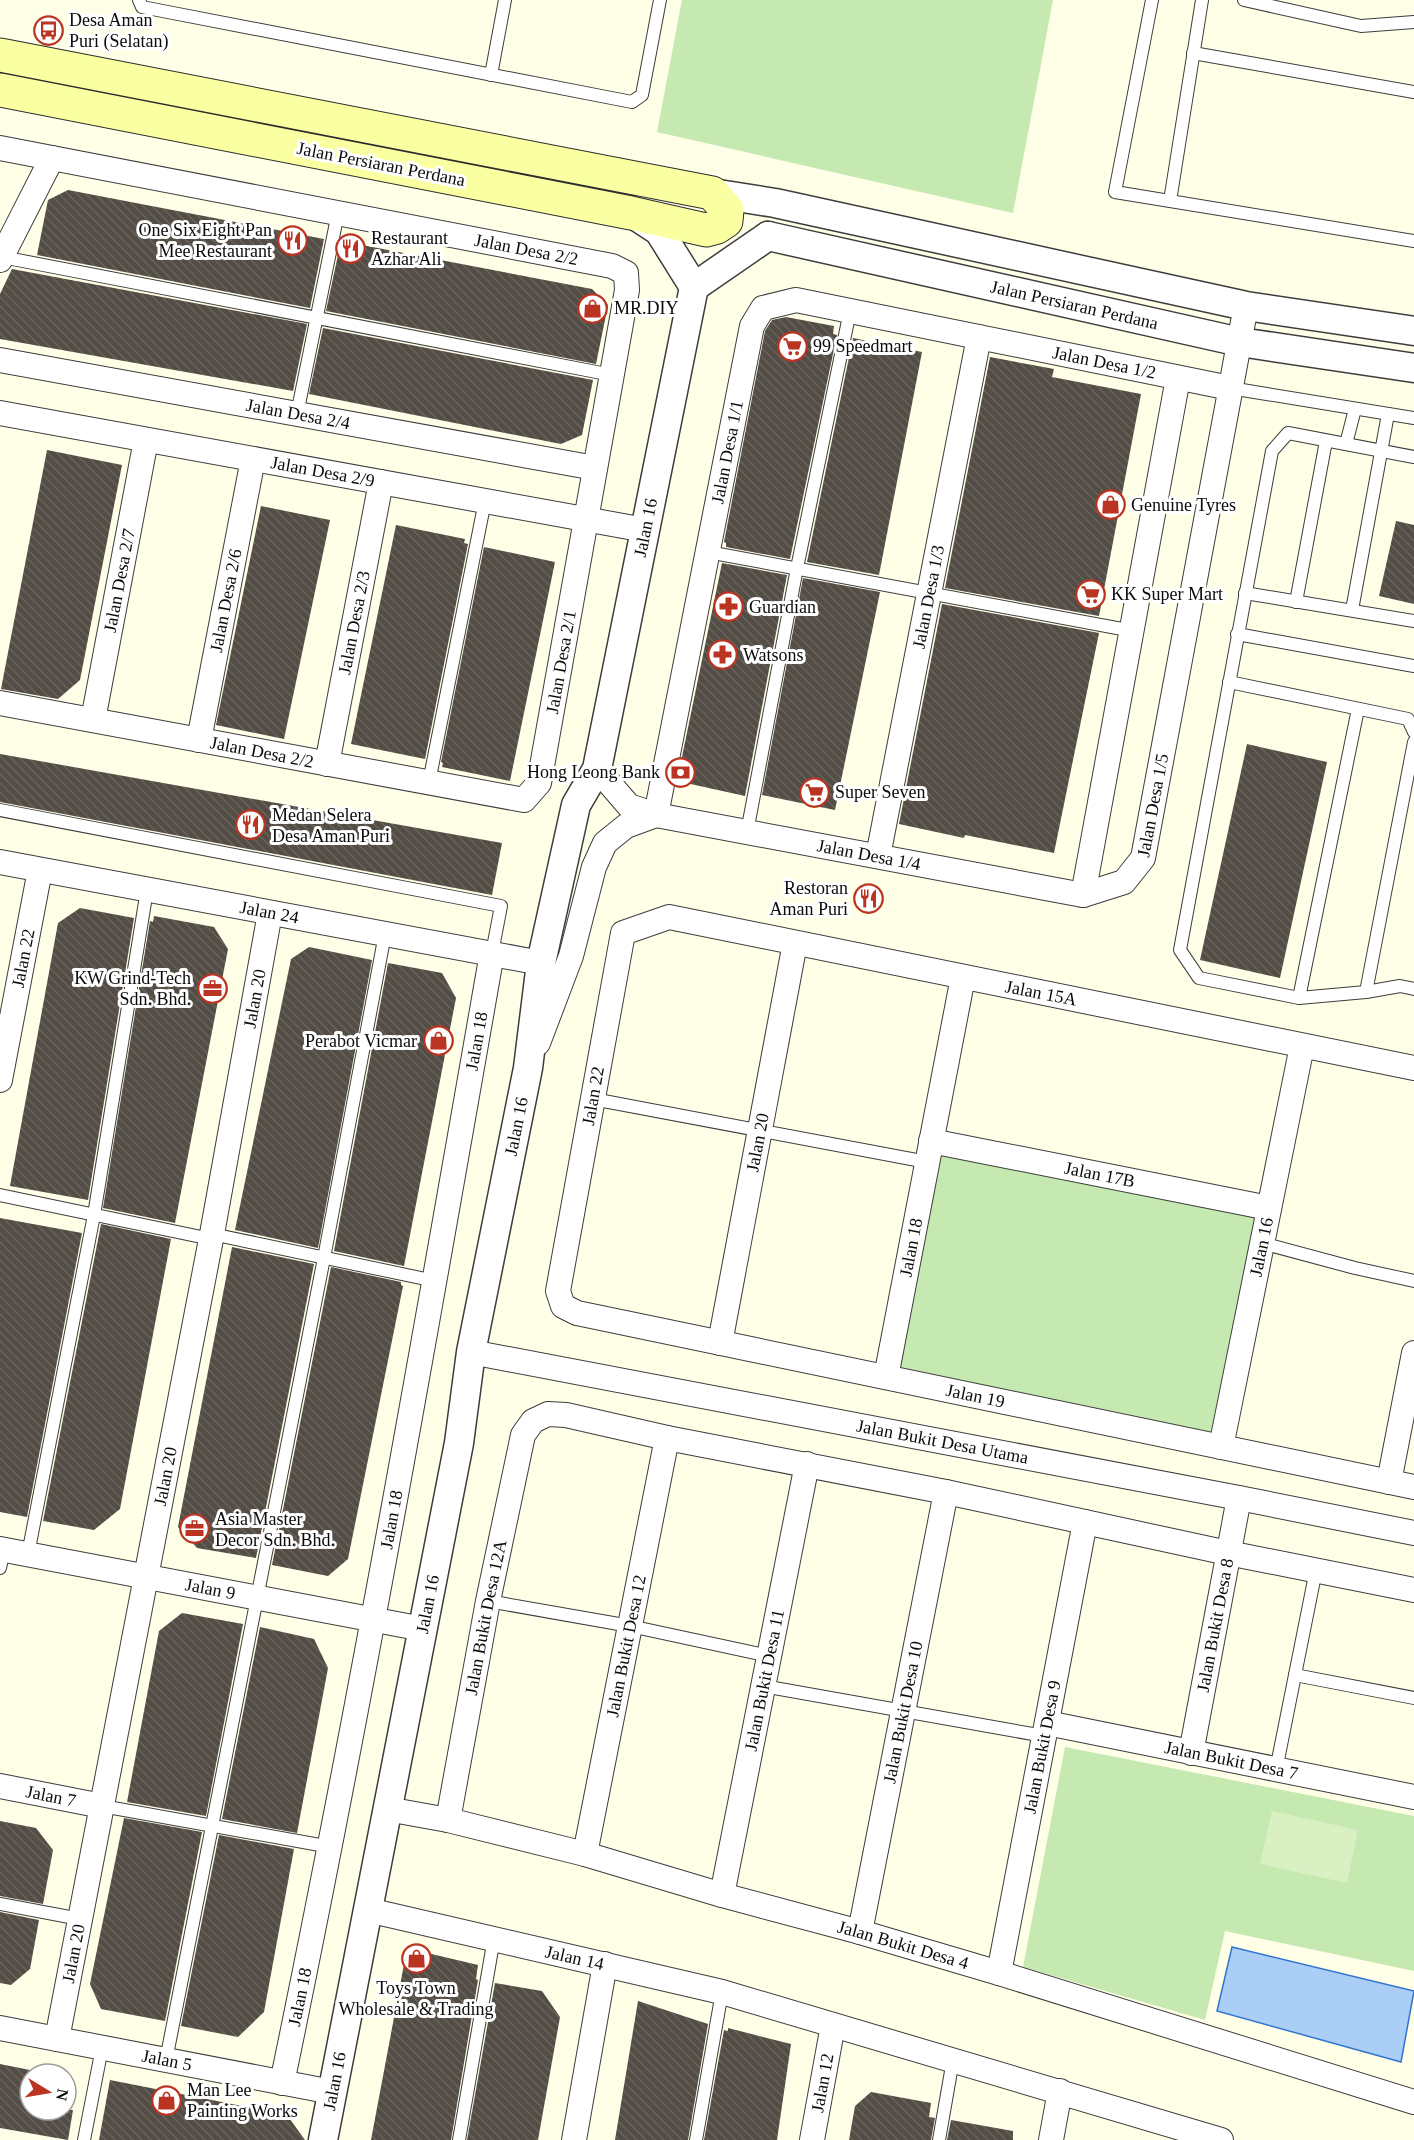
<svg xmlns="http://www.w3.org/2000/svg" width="1414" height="2140" font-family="Georgia,serif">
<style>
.park{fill:#c5e9b1}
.pitch{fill:#d9f0c3}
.water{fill:#abcef7;stroke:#3175cf;stroke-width:1.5}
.building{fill:url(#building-back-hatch)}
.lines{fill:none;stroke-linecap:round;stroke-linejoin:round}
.service-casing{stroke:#3d3d3d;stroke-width:14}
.minor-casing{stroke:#3d3d3d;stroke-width:26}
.tertiary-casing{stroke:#3d3d3d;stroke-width:31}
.secondary-casing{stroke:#2c2c2c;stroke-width:35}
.service{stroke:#fff;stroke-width:12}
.minor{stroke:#fff;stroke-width:24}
.tertiary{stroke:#fff;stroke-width:28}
.secondary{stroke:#faffa2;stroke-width:33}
.labels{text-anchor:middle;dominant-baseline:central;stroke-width:6;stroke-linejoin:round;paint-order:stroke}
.poi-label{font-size:18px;fill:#0a0a0a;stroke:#fff;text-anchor:start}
.street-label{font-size:18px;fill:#0a0a0a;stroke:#fff}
</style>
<defs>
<pattern id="building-back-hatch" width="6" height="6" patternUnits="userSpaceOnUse" patternTransform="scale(1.5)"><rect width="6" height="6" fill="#534d46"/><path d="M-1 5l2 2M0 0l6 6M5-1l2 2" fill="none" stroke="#67625c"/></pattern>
</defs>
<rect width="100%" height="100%" fill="#fffee7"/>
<!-- park -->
<g class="park">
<polygon points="682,0 1053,0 1013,213 657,132"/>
<polygon points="931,1141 1269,1208 1221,1447 886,1377"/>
<polygon points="1065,1747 1414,1816 1414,1971 1225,1931 1205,2020 1023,1967"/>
</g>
<!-- pitch -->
<polygon class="pitch" points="1272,1811 1358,1830 1347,1883 1260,1864"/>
<!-- water -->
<polygon class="water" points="1232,1947 1414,1991 1401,2062 1217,2011"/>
<!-- building -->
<g class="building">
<polygon points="68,190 324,239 310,308 37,255 48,200"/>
<polygon points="341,241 592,289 608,305 596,364 326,311"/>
<polygon points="12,269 307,324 293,391 0,339 0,294"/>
<polygon points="786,317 834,326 833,334 837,335 790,559 726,547 726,543 724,542 765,331 772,320"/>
<polygon points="323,328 593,380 582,435 561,444 309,394"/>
<polygon points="853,338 922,352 879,575 807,562"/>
<polygon points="990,357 1054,369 1052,377 1141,394 1099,616 945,588"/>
<polygon points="47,450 122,465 80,680 58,699 1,689"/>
<polygon points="261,506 330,520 284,739 216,725"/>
<polygon points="1396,521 1414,525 1414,604 1379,596"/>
<polygon points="396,525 465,539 464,543 468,544 425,759 351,744"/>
<polygon points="484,547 555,562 510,781 442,767 443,763 441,762"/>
<polygon points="722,563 787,575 745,796 677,781"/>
<polygon points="803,578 880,592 835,810 762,795"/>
<polygon points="942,604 1099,633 1054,853 965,835 964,838 899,824"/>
<polygon points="1247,744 1327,762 1280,978 1200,960"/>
<polygon points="0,754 502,843 492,895 0,802"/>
<polygon points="80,908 134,918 88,1200 10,1186 58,923"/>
<polygon points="154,916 214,927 228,949 175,1223 103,1208 150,921 153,922"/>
<polygon points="309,947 372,960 318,1248 235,1230 291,959"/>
<polygon points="388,963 442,973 456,998 404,1266 334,1251"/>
<polygon points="0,1218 82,1233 27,1517 0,1512"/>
<polygon points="101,1224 171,1239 120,1509 94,1530 43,1521"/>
<polygon points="232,1247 314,1264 256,1558 197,1548 178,1527"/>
<polygon points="331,1267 401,1282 401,1285 403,1286 348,1559 328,1576 272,1565"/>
<polygon points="182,1613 243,1624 206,1816 127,1802 159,1631"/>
<polygon points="260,1627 314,1639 328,1668 297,1833 222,1819"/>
<polygon points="124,1818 202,1832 165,2021 101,2009 90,1984"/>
<polygon points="0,1821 36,1828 53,1850 43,1904 0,1896"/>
<polygon points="219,1835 294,1849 264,2012 238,2037 181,2026"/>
<polygon points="0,1912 39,1920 30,1969 11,1985 0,1983"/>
<polygon points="419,1951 478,1965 476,1979 478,1980 451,2140 371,2140 405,1959"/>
<polygon points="495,1983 542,1991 560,2017 538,2140 467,2140"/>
<polygon points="638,2001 708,2024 688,2140 615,2140"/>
<polygon points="728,2028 791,2044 777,2140 704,2140 724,2030 728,2031"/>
<polygon points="0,2064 30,2070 30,2110 73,2110 68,2140 0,2128"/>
<polygon points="110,2080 287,2115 305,2140 99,2140"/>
<polygon points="871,2092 931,2103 929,2117 935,2118 931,2140 849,2140 855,2106"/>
<polygon points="951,2120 1013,2131 1013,2140 947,2140"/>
</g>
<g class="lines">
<defs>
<g id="service">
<polyline points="139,0 142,7 632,102 642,95 660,0"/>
<polyline points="1152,0 1115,192 1414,241"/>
<polyline points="1244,0 1361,26 1414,22"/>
<polyline points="1193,53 1414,92"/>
<polyline points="491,75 505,0"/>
<polyline points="1170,201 1202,0"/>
<polyline points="2,257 612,375"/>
<polyline points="1230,388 1414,418"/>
<polyline points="297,414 338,213"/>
<polyline points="1346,444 1355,409"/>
<polyline points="1414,457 1288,433 1272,451 1180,950 1199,978 1299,998 1366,992 1400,986 1414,989"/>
<polyline points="708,552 1133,631"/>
<polyline points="1245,593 1414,621"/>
<polyline points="1296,602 1326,441"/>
<polyline points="1352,610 1388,414"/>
<polyline points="1237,634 1414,666"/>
<polyline points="1229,682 1408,719 1414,732"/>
<polyline points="429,782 485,501"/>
<polyline points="0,810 501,906 492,953"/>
<polyline points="747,832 797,568 850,311"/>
<polyline points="1366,992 1414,742"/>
<polyline points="1299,998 1358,709"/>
<polyline points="593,1099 927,1162"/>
<polyline points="0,1195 211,1239"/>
<polyline points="212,1234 435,1281"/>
<polyline points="1262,1243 1355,1268 1414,1281"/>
<polyline points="28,1554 94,1215 147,890"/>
<polyline points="0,1568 4,1550"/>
<polyline points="488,1601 630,1626 769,1656"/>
<polyline points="1295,1675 1414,1698"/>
<polyline points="763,1686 1044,1736"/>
<polyline points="1276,1770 1316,1570"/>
<polyline points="102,1806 331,1847"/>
<polyline points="0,1904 80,1919"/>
<polyline points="166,2060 324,1258 385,934"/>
<polyline points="84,2140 102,2048"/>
<polyline points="459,2140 494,1938"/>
<polyline points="696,2140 722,1992"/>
<polyline points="939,2140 953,2060"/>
</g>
<g id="minor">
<path id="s1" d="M0,148l612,118 14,7 1,17 -88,493 -15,17 -524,-97"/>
<polyline points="0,260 52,158"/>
<path id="s2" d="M0,360l595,108"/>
<path id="s3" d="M0,413l645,117"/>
<path id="s4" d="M93,720l53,-280"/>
<path id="s5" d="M199,740l54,-281"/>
<path id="s6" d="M327,764l54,-282"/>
<path id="s7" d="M597,769l32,37 27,9 427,80 41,-13 19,-24 103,-552"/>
<path id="s8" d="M656,815l96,-489 11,-18 33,-8 434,88"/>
<path id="s9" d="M878,856l101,-519"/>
<path id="s10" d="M0,862l541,101"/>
<polyline points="1083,895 1178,378"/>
<polyline points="538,1043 571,956 594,867 605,843 626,826 656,815"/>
<path id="s11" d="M1414,1068l-745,-151 -46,16 -65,358 5,15 14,7 837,174"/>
<path id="s12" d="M0,1080l40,-210"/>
<path id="s13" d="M931,1141l338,67"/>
<path id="s14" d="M720,1343l75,-400"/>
<path id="s15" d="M471,1352l768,146 175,35"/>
<path id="s16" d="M886,1377l77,-400"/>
<path id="s17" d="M1221,1447l81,-401"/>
<polyline points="1389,1482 1414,1353"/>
<path id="s18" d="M0,1549l423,80"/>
<path id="s19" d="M1047,1723l367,74"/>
<path id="s20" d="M1191,1753l48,-255"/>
<path id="s21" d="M0,1786l102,20"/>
<path id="s22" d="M387,1809l61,11 137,34 137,41 138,37 139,41 415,129"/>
<path id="s23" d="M448,1820l40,-219 35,-166 10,-14 15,-7 18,1 101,23 279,54 282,61 186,37"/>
<path id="s24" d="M585,1854l82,-416"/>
<path id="s25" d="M722,1895l85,-431"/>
<path id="s26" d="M368,1910l354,82 499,148"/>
<path id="s27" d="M860,1932l86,-440"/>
<path id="s28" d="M999,1973l86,-451"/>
<path id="s29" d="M0,2028l332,64"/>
<path id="s30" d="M57,2039l155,-805 58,-321"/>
<path id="s31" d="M282,2083c78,-375 144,-752 210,-1130"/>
<polyline points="574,2140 605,1964"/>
<path id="s32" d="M812,2140l21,-115"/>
<polyline points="1051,2140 1060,2091"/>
</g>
<g id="tertiary">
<polyline points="712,193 775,203 1246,306 1414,331"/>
<path id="s33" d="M768,236l472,106 174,26"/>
<polyline points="694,287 768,236"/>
<path id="s34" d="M323,2140l136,-697 12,-91 57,-284 13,-105 35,-158 21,-36 97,-482 -35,-56 -26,-17"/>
</g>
<polyline id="secondary" points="0,55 712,193 727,210 726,221 717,227 706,230 631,213 0,90"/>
</defs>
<!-- service casing -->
<use href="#service" class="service-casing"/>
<!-- minor casing -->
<use href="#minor" class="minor-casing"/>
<!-- tertiary casing -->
<use href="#tertiary" class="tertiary-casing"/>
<!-- secondary casing -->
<use href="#secondary" class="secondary-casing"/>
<!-- service -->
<use href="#service" class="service"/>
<!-- minor -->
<use href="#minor" class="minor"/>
<!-- tertiary -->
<use href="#tertiary" class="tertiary"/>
<!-- secondary -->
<use href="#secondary" class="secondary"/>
</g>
<!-- icons -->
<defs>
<symbol id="bus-ring" viewBox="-11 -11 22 22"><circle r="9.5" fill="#fff" stroke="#bb3421" stroke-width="1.5"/><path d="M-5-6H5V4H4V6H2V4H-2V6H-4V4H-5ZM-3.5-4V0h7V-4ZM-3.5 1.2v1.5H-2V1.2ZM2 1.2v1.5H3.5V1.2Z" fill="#bb3421"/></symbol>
<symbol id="restaurant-ring" viewBox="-11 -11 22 22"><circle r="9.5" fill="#fff" stroke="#bb3421" stroke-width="1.5"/><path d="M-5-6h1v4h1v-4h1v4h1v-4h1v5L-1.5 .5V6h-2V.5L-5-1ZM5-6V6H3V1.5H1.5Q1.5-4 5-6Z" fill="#bb3421"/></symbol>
<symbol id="shop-ring" viewBox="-11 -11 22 22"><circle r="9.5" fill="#fff" stroke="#bb3421" stroke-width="1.5"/><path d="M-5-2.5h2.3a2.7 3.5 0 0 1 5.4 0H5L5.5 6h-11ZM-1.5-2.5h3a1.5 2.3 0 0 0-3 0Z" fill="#bb3421"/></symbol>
<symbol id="supermarket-ring" viewBox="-11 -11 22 22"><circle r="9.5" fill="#fff" stroke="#bb3421" stroke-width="1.5"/><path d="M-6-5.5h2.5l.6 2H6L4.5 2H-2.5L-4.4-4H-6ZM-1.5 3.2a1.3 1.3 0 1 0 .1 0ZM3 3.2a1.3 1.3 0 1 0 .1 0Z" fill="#bb3421"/></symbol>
<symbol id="pharmacy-ring" viewBox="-11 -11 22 22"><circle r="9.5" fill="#fff" stroke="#bb3421" stroke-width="1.5"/><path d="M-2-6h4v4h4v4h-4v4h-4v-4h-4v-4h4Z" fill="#bb3421"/></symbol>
<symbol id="bank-ring" viewBox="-11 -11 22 22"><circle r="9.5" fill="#fff" stroke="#bb3421" stroke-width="1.5"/><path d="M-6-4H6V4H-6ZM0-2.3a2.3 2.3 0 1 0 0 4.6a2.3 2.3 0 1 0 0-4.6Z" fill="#bb3421"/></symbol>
<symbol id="office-ring" viewBox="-11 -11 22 22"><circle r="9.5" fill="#fff" stroke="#bb3421" stroke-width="1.5"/><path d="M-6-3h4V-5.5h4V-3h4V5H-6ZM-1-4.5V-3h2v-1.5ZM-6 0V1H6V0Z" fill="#bb3421"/></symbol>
</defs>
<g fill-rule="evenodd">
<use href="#bus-ring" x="32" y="14" width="33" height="33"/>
<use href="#restaurant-ring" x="276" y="224" width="33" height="33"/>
<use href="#restaurant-ring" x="334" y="232" width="33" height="33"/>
<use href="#shop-ring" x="576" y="292" width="33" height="33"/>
<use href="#supermarket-ring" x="776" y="330" width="33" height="33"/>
<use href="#shop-ring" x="1094" y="488" width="33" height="33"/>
<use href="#supermarket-ring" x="1074" y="578" width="33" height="33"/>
<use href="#pharmacy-ring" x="712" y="590" width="33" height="33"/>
<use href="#pharmacy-ring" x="706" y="638" width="33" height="33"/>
<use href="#bank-ring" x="664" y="756" width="33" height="33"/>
<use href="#supermarket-ring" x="798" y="776" width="33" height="33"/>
<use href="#restaurant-ring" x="234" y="808" width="33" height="33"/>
<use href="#restaurant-ring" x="852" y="882" width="33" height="33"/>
<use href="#office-ring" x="196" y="972" width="33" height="33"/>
<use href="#shop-ring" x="422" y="1024" width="33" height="33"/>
<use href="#office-ring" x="178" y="1512" width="33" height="33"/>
<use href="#shop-ring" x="400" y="1942" width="33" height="33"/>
<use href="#shop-ring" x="150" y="2084" width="33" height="33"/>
</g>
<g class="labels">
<!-- poi labels -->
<g class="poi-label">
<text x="69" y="20">Desa Aman<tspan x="69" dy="21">Puri (Selatan)</tspan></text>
<text x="272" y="230" text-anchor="end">One Six Eight Pan<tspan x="272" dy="21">Mee Restaurant</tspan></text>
<text x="371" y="238">Restaurant<tspan x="371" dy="21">Azhar Ali</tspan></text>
<text x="614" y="308">MR.DIY</text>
<text x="813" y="346">99 Speedmart</text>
<text x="1131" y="505">Genuine Tyres</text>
<text x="1111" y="594">KK Super Mart</text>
<text x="749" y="607">Guardian</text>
<text x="743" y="655">Watsons</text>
<text x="660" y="772" text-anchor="end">Hong Leong Bank</text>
<text x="835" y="792">Super Seven</text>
<text x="272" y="815">Medan Selera<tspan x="272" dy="21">Desa Aman Puri</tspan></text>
<text x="848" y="888" text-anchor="end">Restoran<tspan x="848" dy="21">Aman Puri</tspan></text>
<text x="191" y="978" text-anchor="end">KW Grind-Tech<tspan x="191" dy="21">Sdn. Bhd.</tspan></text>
<text x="417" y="1041" text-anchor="end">Perabot Vicmar</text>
<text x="215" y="1519">Asia Master<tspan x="215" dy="21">Decor Sdn. Bhd.</tspan></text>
<text x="416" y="1988" text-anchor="middle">Toys Town<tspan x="416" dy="21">Wholesale &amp; Trading</tspan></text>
<text x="187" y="2090">Man Lee<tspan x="187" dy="21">Painting Works</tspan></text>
</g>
<!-- street labels -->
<g class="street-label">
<text transform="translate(381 164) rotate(11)">Jalan Persiaran Perdana</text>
<text stroke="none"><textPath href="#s1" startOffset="536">Jalan Desa 2/2</textPath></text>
<text stroke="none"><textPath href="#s33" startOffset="314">Jalan Persiaran Perdana</textPath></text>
<text stroke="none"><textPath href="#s8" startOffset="868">Jalan Desa 1/2</textPath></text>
<text stroke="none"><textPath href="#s2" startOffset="303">Jalan Desa 2/4</textPath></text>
<text stroke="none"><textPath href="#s8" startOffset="370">Jalan Desa 1/1</textPath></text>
<text stroke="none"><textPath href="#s3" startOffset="328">Jalan Desa 2/9</textPath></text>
<text stroke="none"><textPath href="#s34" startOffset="1647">Jalan 16</textPath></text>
<text stroke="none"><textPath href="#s4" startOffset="142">Jalan Desa 2/7</textPath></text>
<text stroke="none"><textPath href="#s9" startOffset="264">Jalan Desa 1/3</textPath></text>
<text stroke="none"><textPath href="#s5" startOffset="142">Jalan Desa 2/6</textPath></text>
<text stroke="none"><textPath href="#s6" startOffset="144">Jalan Desa 2/3</textPath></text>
<text transform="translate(561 662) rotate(-80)">Jalan Desa 2/1</text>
<text transform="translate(262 752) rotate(11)">Jalan Desa 2/2</text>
<text stroke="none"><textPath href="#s7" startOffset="639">Jalan Desa 1/5</textPath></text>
<text stroke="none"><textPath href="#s7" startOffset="294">Jalan Desa 1/4</textPath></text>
<text stroke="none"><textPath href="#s10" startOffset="274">Jalan 24</textPath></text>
<text stroke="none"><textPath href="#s12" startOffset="124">Jalan 22</textPath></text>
<text transform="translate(1041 993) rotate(11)">Jalan 15A</text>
<text stroke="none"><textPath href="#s30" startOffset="1059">Jalan 20</textPath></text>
<text stroke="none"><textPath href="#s31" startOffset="1060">Jalan 18</textPath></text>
<text transform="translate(593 1096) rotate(-80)">Jalan 22</text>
<text stroke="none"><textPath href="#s34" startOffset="1032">Jalan 16</textPath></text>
<text stroke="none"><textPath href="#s14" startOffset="204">Jalan 20</textPath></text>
<text stroke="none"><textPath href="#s13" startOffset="172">Jalan 17B</textPath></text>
<text stroke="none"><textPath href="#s17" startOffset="204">Jalan 16</textPath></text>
<text stroke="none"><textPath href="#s16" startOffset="132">Jalan 18</textPath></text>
<text stroke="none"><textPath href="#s11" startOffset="1611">Jalan 19</textPath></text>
<text stroke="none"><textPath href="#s15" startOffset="480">Jalan Bukit Desa Utama</textPath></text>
<text stroke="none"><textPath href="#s30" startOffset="573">Jalan 20</textPath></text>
<text stroke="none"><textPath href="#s31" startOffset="574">Jalan 18</textPath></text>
<text stroke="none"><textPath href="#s18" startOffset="214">Jalan 9</textPath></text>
<text stroke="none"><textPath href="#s34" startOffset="546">Jalan 16</textPath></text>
<text stroke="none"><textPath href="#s23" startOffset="206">Jalan Bukit Desa 12A</textPath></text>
<text stroke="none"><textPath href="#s20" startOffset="130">Jalan Bukit Desa 8</textPath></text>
<text stroke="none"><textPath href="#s24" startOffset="212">Jalan Bukit Desa 12</textPath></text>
<text stroke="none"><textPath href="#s25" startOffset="219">Jalan Bukit Desa 11</textPath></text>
<text stroke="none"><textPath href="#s27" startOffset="224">Jalan Bukit Desa 10</textPath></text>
<text stroke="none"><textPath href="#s28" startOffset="230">Jalan Bukit Desa 9</textPath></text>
<text stroke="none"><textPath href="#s19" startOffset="188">Jalan Bukit Desa 7</textPath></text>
<text stroke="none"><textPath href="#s21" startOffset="52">Jalan 7</textPath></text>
<text stroke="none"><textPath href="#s22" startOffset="534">Jalan Bukit Desa 4</textPath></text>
<text stroke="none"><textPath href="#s30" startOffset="87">Jalan 20</textPath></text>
<text stroke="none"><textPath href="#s26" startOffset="212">Jalan 14</textPath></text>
<text stroke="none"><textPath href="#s31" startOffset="88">Jalan 18</textPath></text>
<text stroke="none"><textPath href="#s29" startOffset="170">Jalan 5</textPath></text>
<text stroke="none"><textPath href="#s34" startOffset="60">Jalan 16</textPath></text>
<text stroke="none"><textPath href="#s32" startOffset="58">Jalan 12</textPath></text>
</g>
</g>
<!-- north arrow -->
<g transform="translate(48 2092) rotate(101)"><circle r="28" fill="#ffffff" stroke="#9d9d9d" stroke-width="1.5"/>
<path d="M0-4.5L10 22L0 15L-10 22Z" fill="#bb3421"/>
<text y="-9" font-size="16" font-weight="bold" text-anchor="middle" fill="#0a0a0a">N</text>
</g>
</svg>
